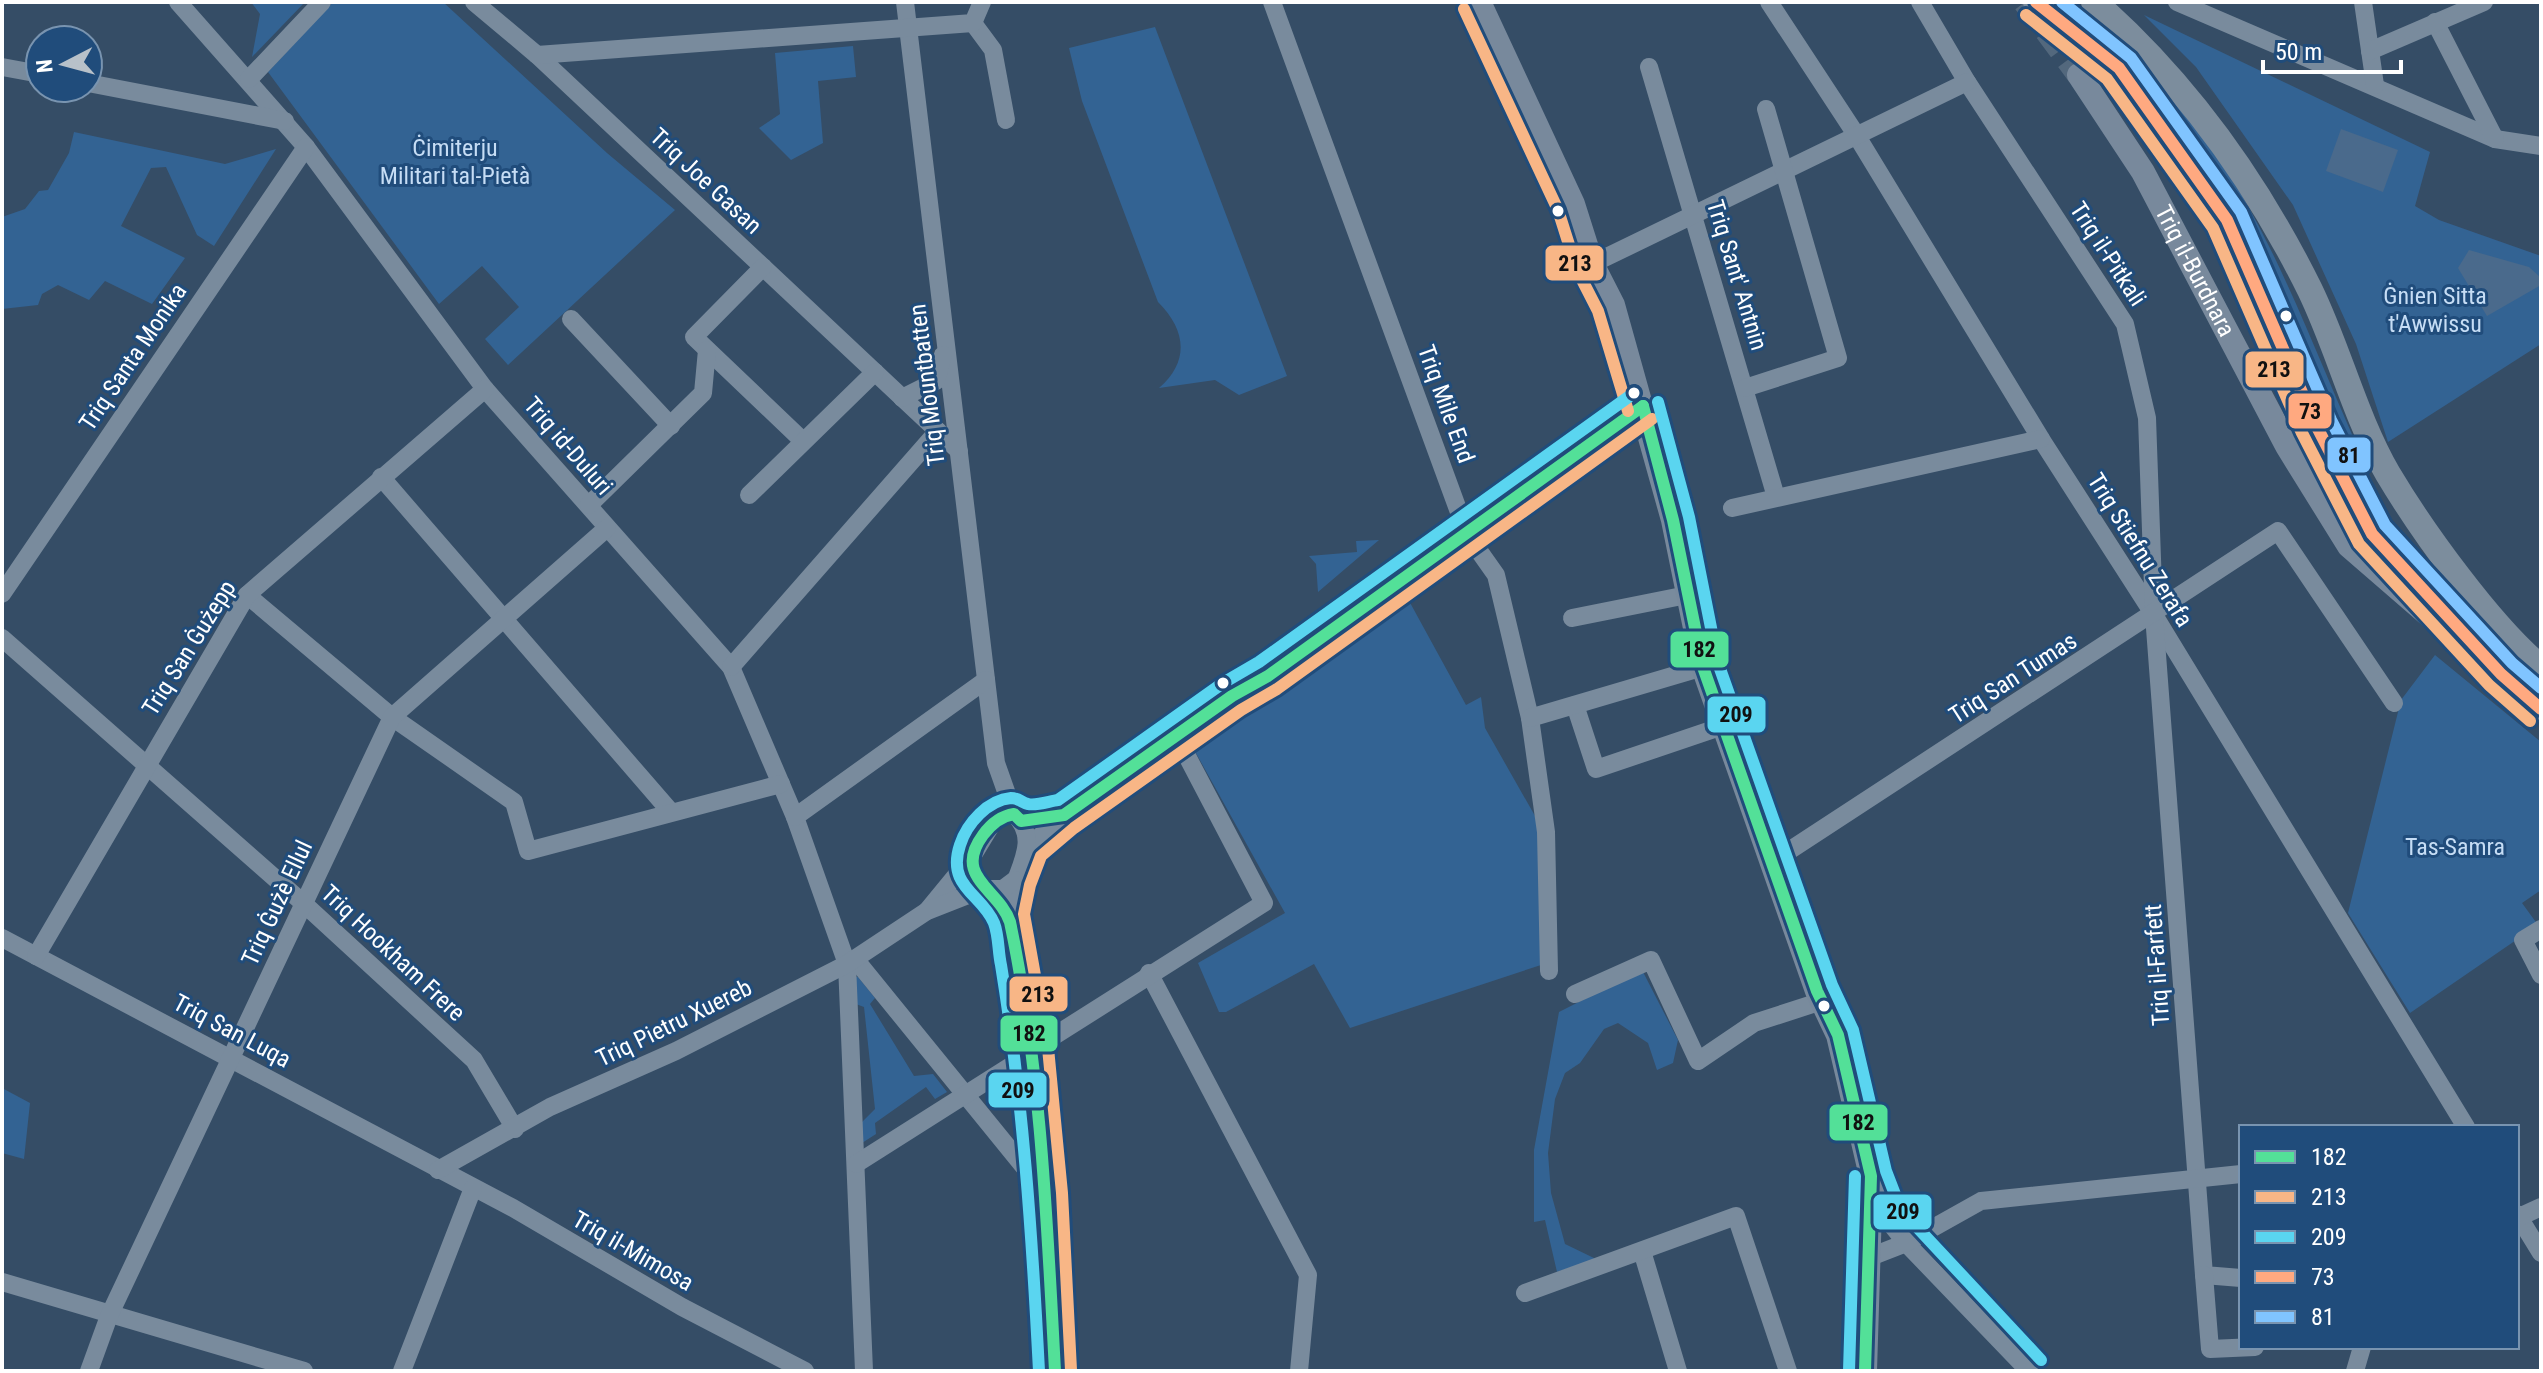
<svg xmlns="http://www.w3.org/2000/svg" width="2543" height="1373" font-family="'Roboto Condensed',sans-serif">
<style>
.green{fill:#336393}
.water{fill:#4a6a8c}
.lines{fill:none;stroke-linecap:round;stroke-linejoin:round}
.major-tunnel{stroke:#53687d;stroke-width:24;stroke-dasharray:24 12;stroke-linecap:butt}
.minor{stroke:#798b9d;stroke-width:18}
.major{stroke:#78899c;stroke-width:24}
.highway{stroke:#7c8d9d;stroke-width:26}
.bus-1-casing{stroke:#204c7b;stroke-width:18}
.bus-2-casing{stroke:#204c7b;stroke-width:18}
.bus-3-casing{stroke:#204c7b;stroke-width:18}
.bus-4-casing{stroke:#204c7b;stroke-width:18}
.bus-5-casing{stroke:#204c7b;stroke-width:18}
.bus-1{stroke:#53e098;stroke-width:12}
.bus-2{stroke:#f8b686;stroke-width:12}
.bus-3{stroke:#5ad5f0;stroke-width:12}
.bus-4{stroke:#ffa980;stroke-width:12}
.bus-5{stroke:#80c4ff;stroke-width:12}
.bus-dot{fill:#fff;stroke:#204c7b;stroke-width:3}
.labels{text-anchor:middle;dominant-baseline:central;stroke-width:6;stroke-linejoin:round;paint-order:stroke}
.park-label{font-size:24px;fill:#c6ddf5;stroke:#204c7b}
.street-label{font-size:24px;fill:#fff;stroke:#204c7b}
.line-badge{stroke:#204c7b;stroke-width:3}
.pale-badge-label{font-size:22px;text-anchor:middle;font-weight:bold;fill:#111}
</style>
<rect width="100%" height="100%" fill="#354d66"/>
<!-- green -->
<g class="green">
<polygon points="251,2 305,2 252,57 260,14"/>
<polygon points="333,2 443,2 607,153 675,210 508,365 485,339 519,307 482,266 439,304 268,72"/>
<path d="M2049,2c31,0 43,18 66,37 135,114 181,274 252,429l-13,8 -52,-111 -44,-117 -42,-71 -45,-61 -50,-57z"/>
<polygon points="2144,15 2430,152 2415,206 2439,220 2541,256 2541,344 2388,442 2356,344 2293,205 2196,67"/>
<path d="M1155,27l132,349 -48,19 -24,-15 -56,8c31,-27 27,-58 -1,-86l-76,-201 -13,-53z"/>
<polygon points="853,46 856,77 818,81 823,143 791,160 759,128 780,114 775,53"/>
<polygon points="74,132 225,164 276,149 214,246 197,235 166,167 151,168 121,226 185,258 152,304 105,281 89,300 58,285 42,294 38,305 2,309 2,217 25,209 39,191 48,190 69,153"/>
<polygon points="1379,540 1318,592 1316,564 1309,556 1357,552 1356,541"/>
<polygon points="1408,599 1466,705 1481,697 1485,728 1539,823 1541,965 1350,1028 1314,964 1226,1012 1219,1012 1198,963 1285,913 1192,746"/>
<polygon points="2435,655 2541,742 2541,890 2522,903 2538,925 2410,1013 2348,913 2401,700"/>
<polygon points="1642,970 1678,1040 1673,1063 1657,1070 1648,1043 1618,1023 1604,1029 1580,1063 1565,1073 1555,1099 1548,1153 1551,1193 1565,1244 1596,1259 1557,1272 1545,1220 1534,1222 1534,1150 1559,1012"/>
<polygon points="852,977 858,977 875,998 870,1004 914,1076 933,1074 947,1092 935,1099 926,1087 875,1123 876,1134 862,1143 861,1123 875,1109 864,1007 853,1003"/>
<polygon points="2,1088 30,1103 24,1159 2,1153"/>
</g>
<!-- water -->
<g class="water">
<polygon points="2341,129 2398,150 2383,192 2326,171"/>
<polygon points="2469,250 2529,267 2541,278 2541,285 2487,316 2458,268"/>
</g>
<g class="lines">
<!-- major-tunnel -->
<polyline class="major-tunnel" points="2025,2 2079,75"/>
<!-- minor -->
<g class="minor">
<polyline points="178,2 306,147 485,389 731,667 795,817 847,964 864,1371"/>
<polyline points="474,2 537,55 959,451"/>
<polyline points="905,2 996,763 1014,814"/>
<polyline points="1272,2 1467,534 1496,575 1530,718 1546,832 1549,971"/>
<polyline points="1769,2 1855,133 2041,439 2154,615 2466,1127"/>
<polyline points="1920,2 1967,82 2125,324 2147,418 2154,615 2204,1275 2241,1278"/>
<polyline points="2177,2 2495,139 2541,146"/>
<polyline points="2363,2 2375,85"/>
<polyline points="2435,22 2495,139"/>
<polyline points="973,23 993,50 1006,120"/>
<polyline points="2370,51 2484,2"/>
<polyline points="537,55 973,23 982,2"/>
<polyline points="2,67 40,74"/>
<polyline points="1649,67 1776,497"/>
<polyline points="249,79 322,2"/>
<polyline points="88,83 285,121"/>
<polyline points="1592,264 1967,82"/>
<polyline points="763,267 694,337 803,441"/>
<polyline points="571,319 671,426"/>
<polyline points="1745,388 1838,358 1766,109"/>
<polyline points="902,398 936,381 943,355"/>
<polyline points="381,477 670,811"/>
<polyline points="749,495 875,372"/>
<polyline points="589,505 703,393 707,350"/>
<polyline points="1732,508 2041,439"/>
<polyline points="2,594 306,147"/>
<polyline points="247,595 392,717 514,802 528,851 781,784"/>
<polyline points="1572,618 1687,595"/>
<polyline points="2,638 302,902 474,1060 515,1129"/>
<polyline points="731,667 938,431"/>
<polyline points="1575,705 1596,769 1723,726"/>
<polyline points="1530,718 1703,667"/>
<polyline points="795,817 986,680"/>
<polyline points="1028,847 1064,815 1232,696 1268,676 1643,406"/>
<polyline points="1772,862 2278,531 2394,703"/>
<path d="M927,911l46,-56 20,-33 11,-8h10c32,30 -7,65 -6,101 2,44 18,89 24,133 14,107 18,215 23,323"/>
<polyline points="2541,929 2523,940 2541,975"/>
<polyline points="2,938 513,1208 682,1307 805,1371"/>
<polyline points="36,956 247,595 485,389"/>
<polyline points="855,959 1046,1194"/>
<polyline points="1149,973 1308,1275 1299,1371"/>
<polyline points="1575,994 1651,960 1698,1061 1754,1023 1822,1001"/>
<polyline points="1032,1050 1264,903 1177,737"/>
<polyline points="856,1164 1009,1067"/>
<polyline points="438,1170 550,1107 676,1051 847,964 927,911 983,889 1003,889 1015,880"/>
<polyline points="1874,1186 1887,1219 1906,1243 2029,1371"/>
<polyline points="2517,1214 2541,1253"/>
<polyline points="2517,1218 2541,1207"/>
<polyline points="1642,1251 1678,1371"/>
<polyline points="1870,1257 1906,1243 1981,1201 2241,1174"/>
<polyline points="2204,1275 2210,1349 2255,1347"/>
<polyline points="2,1282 304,1371"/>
<polyline points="1525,1293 1736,1216 1788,1371"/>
<polyline points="89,1371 109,1316 392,717 607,528"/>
<polyline points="402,1371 473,1188"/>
<polyline points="2355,1371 2362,1347"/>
</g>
<!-- major -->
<g class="major">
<polyline points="1479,2 1573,204 1592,264 1613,305 1673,520 1703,667 1817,991 1838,1035 1871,1176 1865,1371"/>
<path id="s1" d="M2079,75l64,97 144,274 62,100 112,97"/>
</g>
<!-- highway -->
<g class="highway">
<polyline points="2036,2 2119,68 2227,220 2317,427 2372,534 2501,674 2541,709"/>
<path d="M2094,2c91,80 162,179 216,288 29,60 45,127 78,184 34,57 103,153 153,194"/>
</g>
<defs>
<g id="bus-1">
<polyline points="1643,406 1673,520 1703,667 1817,991 1838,1035 1871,1176 1865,1371"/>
<path d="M1055,1371c-8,-149 -14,-302 -45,-449 -11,-33 -58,-45 -27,-87 8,-11 18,-19 31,-21l7,7 43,-6 168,-119 36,-20 375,-270"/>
</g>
<g id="bus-2">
<polyline points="1464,9 1558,210 1577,270 1598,311 1628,411"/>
<polyline points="2026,15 2107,79 2213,228 2302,433 2359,544 2489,685 2530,721"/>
<polyline points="1071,1370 1062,1193 1048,1048 1024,914 1030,885 1041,856 1074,828 1241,710 1277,689 1652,419"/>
</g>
<g id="bus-3">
<polyline points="1658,402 1689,517 1718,663 1832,985 1853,1030 1886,1171 1901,1210 2041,1360"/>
<path d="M1039,1371c-7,-136 -16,-271 -38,-406 -3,-13 -2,-29 -7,-42 -12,-29 -48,-36 -34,-78 7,-22 28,-45 51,-47 8,0 11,5 17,6 8,2 22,-3 30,-4l165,-117 36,-21 375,-269"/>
<polyline points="1849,1371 1855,1176"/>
</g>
<polyline id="bus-4" points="2036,2 2119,68 2227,220 2317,427 2372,534 2501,674 2541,709"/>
<polyline id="bus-5" points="2062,2 2131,58 2241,212 2331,420 2385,525 2512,663 2541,688"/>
</defs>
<!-- bus-1 casing -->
<use href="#bus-1" class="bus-1-casing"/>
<!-- bus-2 casing -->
<use href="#bus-2" class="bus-2-casing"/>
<!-- bus-3 casing -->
<use href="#bus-3" class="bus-3-casing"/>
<!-- bus-4 casing -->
<use href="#bus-4" class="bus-4-casing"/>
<!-- bus-5 casing -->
<use href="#bus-5" class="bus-5-casing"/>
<!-- bus-1 -->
<use href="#bus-1" class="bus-1"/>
<!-- bus-2 -->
<use href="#bus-2" class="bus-2"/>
<!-- bus-3 -->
<use href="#bus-3" class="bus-3"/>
<!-- bus-4 -->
<use href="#bus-4" class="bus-4"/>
<!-- bus-5 -->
<use href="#bus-5" class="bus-5"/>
</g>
<!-- markers -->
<g class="bus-dot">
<circle cx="1558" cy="211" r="7"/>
<circle cx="2286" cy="316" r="7"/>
<circle cx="1634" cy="393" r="7"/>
<circle cx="1223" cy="683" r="7"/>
<circle cx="1824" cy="1006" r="7"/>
</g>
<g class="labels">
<!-- park labels -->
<g class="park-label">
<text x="455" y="148">Ċimiterju<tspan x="455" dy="28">Militari tal-Pietà</tspan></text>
<text x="2435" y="296">Ġnien Sitta<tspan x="2435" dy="28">t'Awwissu</tspan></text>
<text x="2455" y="847">Tas-Samra</text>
</g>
<!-- street labels -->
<g class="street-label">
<text transform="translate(706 181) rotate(43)">Triq Joe Gasan</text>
<text transform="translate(2108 254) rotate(57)">Triq il-Pitkali</text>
<text stroke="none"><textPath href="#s1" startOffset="228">Triq il-Burdnara</textPath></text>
<text transform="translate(1737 275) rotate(73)">Triq Sant' Antnin</text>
<text transform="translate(133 357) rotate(-56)">Triq Santa Monika</text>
<text transform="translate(927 385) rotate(-97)">Triq Mountbatten</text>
<text transform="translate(1446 404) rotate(70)">Triq Mile End</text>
<text transform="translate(568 446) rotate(49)">Triq id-Duluri</text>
<text transform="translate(2140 550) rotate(58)">Triq Stiefnu Zerafa</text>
<text transform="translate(189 648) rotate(-58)">Triq San Ġużepp</text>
<text transform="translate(2013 678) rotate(-33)">Triq San Tumas</text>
<text transform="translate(277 903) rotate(-65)">Triq Ġużè Ellul</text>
<text transform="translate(393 953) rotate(43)">Triq Hookham Frere</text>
<text transform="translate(2157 965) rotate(-94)">Triq il-Farfett</text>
<text transform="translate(674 1023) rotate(-26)">Triq Pietru Xuereb</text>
<text transform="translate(232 1031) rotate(28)">Triq San Luqa</text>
<text transform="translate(633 1251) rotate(30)">Triq il-Mimosa</text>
</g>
</g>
<g class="line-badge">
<rect x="1544" y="244" width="61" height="38" rx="8" fill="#f8b686"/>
<rect x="2244" y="350" width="61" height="39" rx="8" fill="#f8b686"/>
<rect x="2287" y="392" width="46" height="38" rx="8" fill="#ffa980"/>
<rect x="2326" y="436" width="46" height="38" rx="8" fill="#80c4ff"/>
<rect x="1669" y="630" width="61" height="39" rx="8" fill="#53e098"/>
<rect x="1706" y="695" width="61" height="39" rx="8" fill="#5ad5f0"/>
<rect x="1008" y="975" width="61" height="38" rx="8" fill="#f8b686"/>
<rect x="999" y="1014" width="60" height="39" rx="8" fill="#53e098"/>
<rect x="987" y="1071" width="61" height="38" rx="8" fill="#5ad5f0"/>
<rect x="1828" y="1103" width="61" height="39" rx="8" fill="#53e098"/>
<rect x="1872" y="1193" width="61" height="38" rx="8" fill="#5ad5f0"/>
</g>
<g class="pale-badge-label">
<text x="1575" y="271">213</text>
<text x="2274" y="377">213</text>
<text x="2310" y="419">73</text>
<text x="2349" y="463">81</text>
<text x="1699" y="657">182</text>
<text x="1736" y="722">209</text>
<text x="1038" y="1002">213</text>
<text x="1029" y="1041">182</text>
<text x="1018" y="1098">209</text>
<text x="1858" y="1130">182</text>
<text x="1903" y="1219">209</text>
</g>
<!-- border -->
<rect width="2543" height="1373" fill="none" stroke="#ffffff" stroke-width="8"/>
<!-- legend -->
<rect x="2239" y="1125" width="280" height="224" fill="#204c7b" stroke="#7994b0" stroke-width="2"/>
<rect x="2255" y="1151" width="40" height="12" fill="#53e098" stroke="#7994b0" stroke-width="2"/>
<text x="2311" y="1165" font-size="24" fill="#ffffff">182</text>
<rect x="2255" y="1191" width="40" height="12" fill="#f8b686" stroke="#7994b0" stroke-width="2"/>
<text x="2311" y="1205" font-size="24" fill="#ffffff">213</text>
<rect x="2255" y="1231" width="40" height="12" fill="#5ad5f0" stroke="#7994b0" stroke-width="2"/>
<text x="2311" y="1245" font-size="24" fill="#ffffff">209</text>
<rect x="2255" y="1271" width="40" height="12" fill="#ffa980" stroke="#7994b0" stroke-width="2"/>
<text x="2311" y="1285" font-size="24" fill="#ffffff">73</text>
<rect x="2255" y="1311" width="40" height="12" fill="#80c4ff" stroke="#7994b0" stroke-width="2"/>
<text x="2311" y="1325" font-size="24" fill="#ffffff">81</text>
<!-- north arrow -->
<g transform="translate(64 64) rotate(264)"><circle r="38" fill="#204c7b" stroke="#7994b0" stroke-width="2"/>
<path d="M0-6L14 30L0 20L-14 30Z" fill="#b8c1c9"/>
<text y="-12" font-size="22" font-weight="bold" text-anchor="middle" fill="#ffffff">N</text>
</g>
<!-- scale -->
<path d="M2263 60v12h138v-12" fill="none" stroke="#ffffff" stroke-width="4"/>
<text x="2275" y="60" font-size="24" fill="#ffffff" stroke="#204c7b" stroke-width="6" paint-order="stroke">50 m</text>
</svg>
